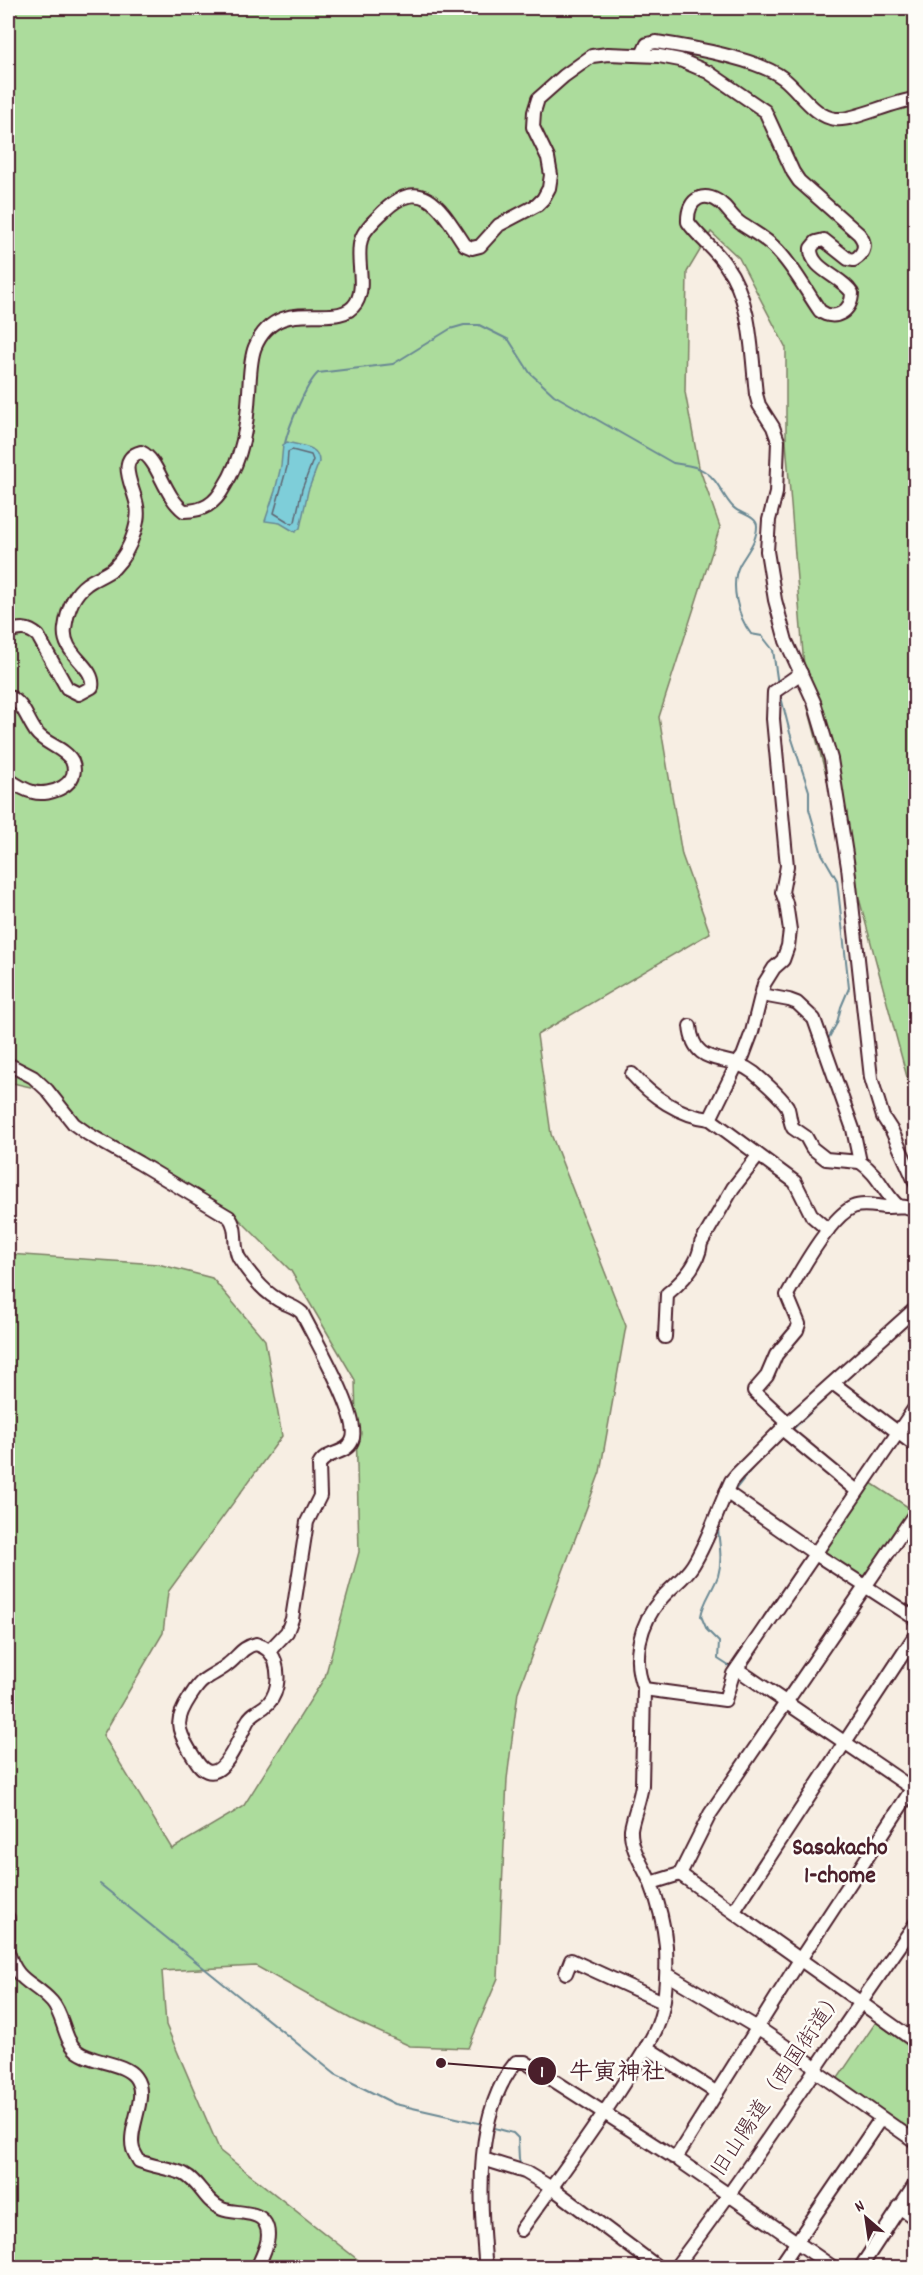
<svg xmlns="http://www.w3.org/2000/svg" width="923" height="2275" font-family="Dekko,'Klee One',sans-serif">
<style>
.green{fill:#acdc9c;stroke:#7b7e64;stroke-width:1.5}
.water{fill:#7eced9;stroke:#698893;stroke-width:1.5}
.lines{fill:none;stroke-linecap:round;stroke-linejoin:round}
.shore{stroke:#5f6571;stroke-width:1.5}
.stream{stroke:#698893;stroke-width:2}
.minor-casing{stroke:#4a1f2b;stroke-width:16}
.minor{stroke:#fdfcf7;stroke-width:12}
.labels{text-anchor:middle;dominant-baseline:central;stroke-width:5;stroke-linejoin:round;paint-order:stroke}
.street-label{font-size:22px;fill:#4a1f2b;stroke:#fdfcf7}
.neighbourhood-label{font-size:24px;font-weight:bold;fill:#4a1f2b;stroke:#fdfcf7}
.leader{fill:none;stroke:#4a1f2b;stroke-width:2}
.callout-dot{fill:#4a1f2b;stroke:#fdfcf7;stroke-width:2}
.mark-label{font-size:18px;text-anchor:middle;font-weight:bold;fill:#fff}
.callout-label{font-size:24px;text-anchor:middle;font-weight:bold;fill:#4a1f2b;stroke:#fdfcf7;stroke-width:5;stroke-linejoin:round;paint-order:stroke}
</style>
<rect width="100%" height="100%" fill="#f7eee3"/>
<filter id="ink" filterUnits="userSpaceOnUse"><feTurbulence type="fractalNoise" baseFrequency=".0167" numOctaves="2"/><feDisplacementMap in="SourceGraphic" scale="12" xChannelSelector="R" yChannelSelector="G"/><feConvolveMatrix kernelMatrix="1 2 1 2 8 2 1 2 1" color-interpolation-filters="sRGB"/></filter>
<g filter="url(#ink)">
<!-- green -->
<g class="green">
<polygon points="8,8 915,8 915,1107 807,704 786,442 786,348 739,258 711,232 687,272 685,392 699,467 720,527 659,717 682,855 710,933 537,1035 551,1134 626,1326 600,1472 518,1692 507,1779 498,1978 468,2048 410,2046 351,2019 256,1966 162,1971 166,2025 220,2151 367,2267 8,2267 8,1254 158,1264 212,1278 265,1340 282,1436 168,1592 163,1633 103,1735 172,1849 243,1807 325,1677 359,1552 355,1380 291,1271 238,1218 80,1121 57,1093 8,1082"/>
<polygon points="868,1481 911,1509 868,1575 863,1578 824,1552 823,1547"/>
<polygon points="876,2022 915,2051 915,2137 836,2081"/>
</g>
<!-- water -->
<path class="water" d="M287,442c13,4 32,3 32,20l-11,29 -8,37 -5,4 -15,-9 -15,-2 10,-30 6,-25 2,-21z"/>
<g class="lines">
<!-- shore -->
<polygon class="shore" points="292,450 311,455 313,460 302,489 295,522 292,524 274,513 287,467 288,452"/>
<!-- stream -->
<g class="stream">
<path d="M285,443c4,-17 21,-59 33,-70l75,-9 57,-35 14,-4h15l30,15 21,33 24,22 119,68c11,2 22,2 31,8 15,9 18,25 29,36 6,7 24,9 24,19 0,15 -10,26 -17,38 -11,20 -2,53 11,70l11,2 11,14 5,35"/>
<polyline points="780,693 790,733 809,791 809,809 822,854 837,880 849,988 841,1007 837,1023 827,1041"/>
<polyline points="841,1385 876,1352"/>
<polyline points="791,1431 832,1392"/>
<polyline points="764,1455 784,1437"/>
<polyline points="735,1490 754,1466"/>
<path d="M718,1528c1,16 5,31 0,48 -5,14 -15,26 -17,40l6,14 12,12 -1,17 14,9"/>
<polyline points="100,1884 335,2074 395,2104 483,2124"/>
<polyline points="491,2127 513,2133 518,2138 519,2159 521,2165"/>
</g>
<defs>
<g id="minor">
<path d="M642,55l5,-11 9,-2c33,5 102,17 127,36 16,12 32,40 53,41 18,2 56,-18 80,-20"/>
<path d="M8,632c12,-4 20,-5 30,4l29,52 12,6 13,-7c4,-21 -31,-32 -27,-59 2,-15 8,-34 22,-44 8,-6 19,-9 27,-16 10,-10 16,-22 20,-35 3,-10 5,-18 3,-27 -3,-19 -22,-47 4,-54 18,8 22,43 43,59 19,0 31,-7 40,-24 19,-30 23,-61 25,-95 1,-14 1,-33 6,-45 24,-56 82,-14 101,-44 11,-18 -1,-44 5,-63 3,-11 15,-21 23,-29 40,-39 60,3 81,34l7,3 8,-2 19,-21 38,-20 6,-6 6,-11 2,-13 -3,-17 -15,-31 1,-15 4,-13 26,-23 28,-20 16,-2 51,2 21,4 28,12 57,39 28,61 6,9 60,53c8,10 6,19 -5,26l-6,-1 -24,-19 -8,2 -5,6c-1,22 31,28 41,45 0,18 -17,29 -32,18 -14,-20 -26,-44 -43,-61 -11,-12 -24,-18 -37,-27 -7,-5 -11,-12 -16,-17 -18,-17 -37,-9 -36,16 10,15 26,26 37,42 27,37 26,86 31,130l3,11 14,22 5,14 -2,52 -7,27 -2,31 8,49 11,41 28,61 17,57 17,108 23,211 12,39 9,14 24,53"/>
<path d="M8,696c16,7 18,22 28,36 8,12 29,16 36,29 10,23 -22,36 -39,31 -9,-2 -18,-8 -25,-13"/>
<path d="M762,995l27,5 8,3 17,16 39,110 7,33c19,13 22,28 37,43"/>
<path d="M690,1026c4,44 38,26 64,47 10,9 25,21 33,33 3,6 2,15 6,22l13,9 6,11 14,11 34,3"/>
<path d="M8,1064l25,13 14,13 27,34 14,10 51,29 90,54c10,12 3,28 10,41 9,14 24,33 38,41 9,6 18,7 25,14 11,23 61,107 50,128 -6,14 -26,10 -33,24l1,31 -13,26 -15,97 -5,13 -18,19"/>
<path d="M632,1074c19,22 48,42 78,45l85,63 17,34 16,14"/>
<polyline points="710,1119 737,1064 743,1056 752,1032 764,984 774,968 783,960 788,946 790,930 786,903 782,892 787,866 773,719 774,692 801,673"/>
<path d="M665,1337l2,-43c16,-13 32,-30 34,-51l32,-55 25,-32"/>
<polyline points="834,1384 916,1446"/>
<path d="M788,1423l-34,-32 13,-15 9,-21 21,-25 2,-6 -12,-29c12,-22 43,-78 66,-88 9,-4 22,-1 32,0 11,0 20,-3 31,4"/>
<polyline points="782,1429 857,1491"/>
<polyline points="726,1492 814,1553 916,1619"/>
<path d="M256,1644c10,3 15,7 19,17 5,16 3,36 -11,46 -7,5 -13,7 -17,15 -6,12 -22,56 -40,49 -8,-3 -12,-13 -17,-20 -14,-23 -15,-31 0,-54 4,-6 8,-13 14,-17 8,-6 16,-9 23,-15 11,-8 15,-18 29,-21z"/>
<polyline points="737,1669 916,1791"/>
<polyline points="644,1689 725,1700 733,1674 916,1406"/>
<polyline points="680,1874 916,2042"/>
<polyline points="651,1883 680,1874 710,1814 916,1512"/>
<polyline points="734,1911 916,1634"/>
<polyline points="8,1918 8,1938"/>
<path d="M8,1952c9,31 25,29 44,50 12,13 11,37 25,49 15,12 47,11 58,26 15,20 -8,50 -2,72 1,4 4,8 6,12 15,6 31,7 45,13 16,8 21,28 38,35 12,5 36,1 43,14 8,14 -2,31 -8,45"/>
<polyline points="566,1973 571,1960 663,2002"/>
<polyline points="667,1974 766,2033 810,2063 818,2073 916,2142"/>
<polyline points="646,2047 717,2093"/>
<polyline points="483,2159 525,2172 555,2190 659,2268"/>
<polyline points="899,2207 916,2219"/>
<path d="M521,2230c35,-49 71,-97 104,-149 11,-17 24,-35 32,-54 10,-24 10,-56 9,-81 -2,-21 -7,-42 -15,-62 -7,-17 -21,-35 -20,-55 2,-13 9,-29 11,-44l2,-96c-13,-31 -4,-66 17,-90 10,-12 24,-21 32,-34 16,-26 25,-56 38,-84l6,-7 51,-51 128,-115"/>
<path d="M488,2268l-3,-9c-5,-62 -11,-146 31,-197h9l148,95 5,1"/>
<path d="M675,2268c85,-112 160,-231 241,-345"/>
<polyline points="779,2268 881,2118"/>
<polyline points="834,2268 680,2161 678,2158 679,2153 803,1955 916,1783"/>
<polyline points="860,2268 916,2183"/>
</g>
</defs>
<!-- minor casing -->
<use href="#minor" class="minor-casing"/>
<!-- minor -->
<use href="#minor" class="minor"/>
</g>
</g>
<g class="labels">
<!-- street labels -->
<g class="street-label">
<text transform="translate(779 2084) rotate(-56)">旧山陽道（西国街道）</text>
</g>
<!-- neighbourhood labels -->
<g class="neighbourhood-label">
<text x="840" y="1849">Sasakacho<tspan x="840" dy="28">1-chome</tspan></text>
</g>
</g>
<!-- callouts -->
<path class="leader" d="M441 2063L542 2071"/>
<g class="callout-dot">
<circle cx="441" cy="2063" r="6"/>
<circle cx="542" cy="2071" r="15"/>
</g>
<g class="mark-label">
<text x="542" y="2077">1</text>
</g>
<g class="callout-label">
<text x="617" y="2079">牛寅神社</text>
</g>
<!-- margin -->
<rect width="923" height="2275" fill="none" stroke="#fdfcf7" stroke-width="30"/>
<rect x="15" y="15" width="893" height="2245" fill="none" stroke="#4a1f2b" stroke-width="2" filter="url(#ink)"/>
<!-- north arrow -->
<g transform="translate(866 2218) rotate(331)" stroke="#fdfcf7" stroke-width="4.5" paint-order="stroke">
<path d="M0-4.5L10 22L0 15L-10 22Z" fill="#4a1f2b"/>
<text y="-9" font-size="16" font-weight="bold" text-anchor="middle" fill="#4a1f2b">N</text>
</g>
</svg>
